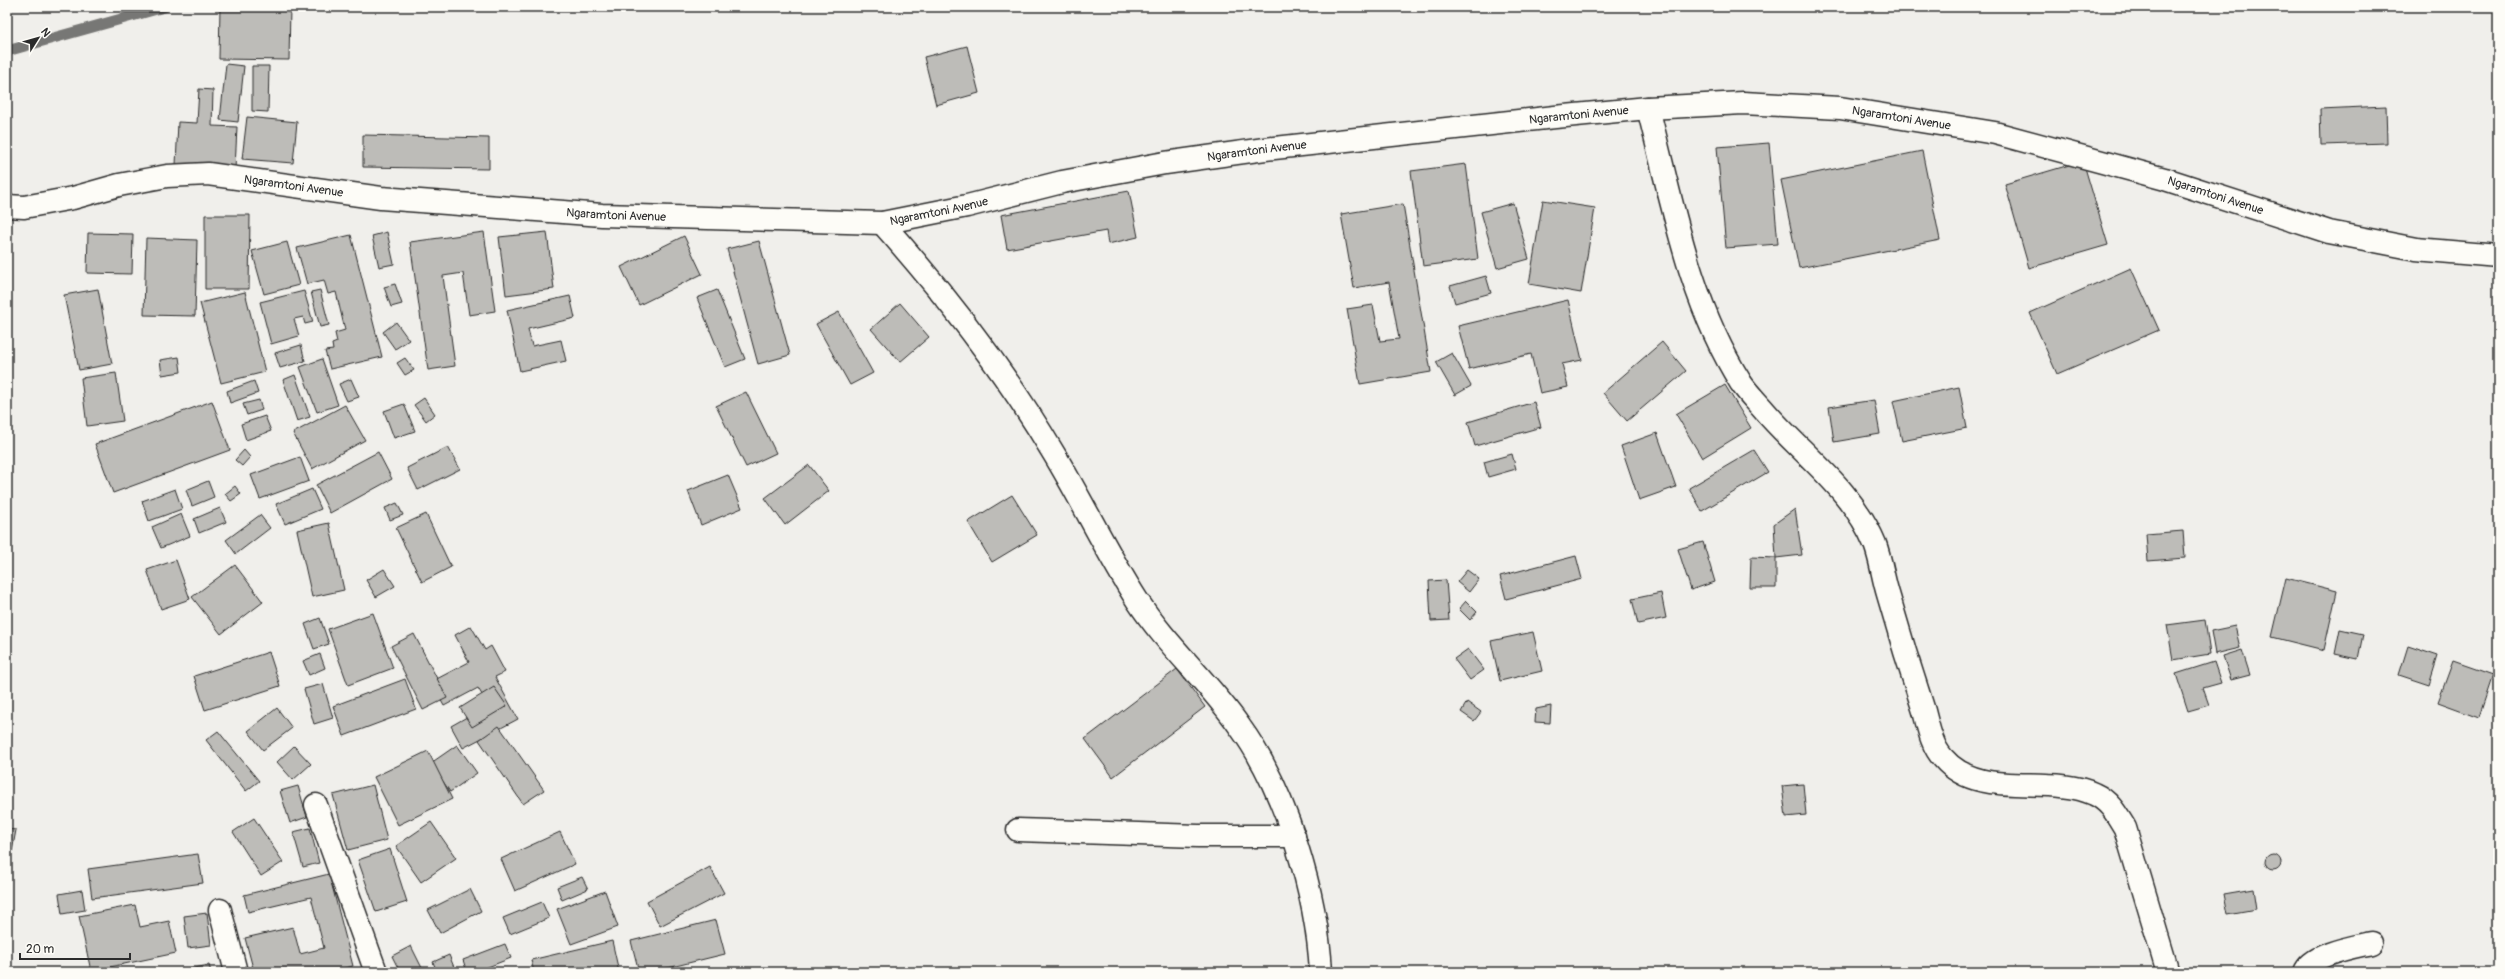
<svg xmlns="http://www.w3.org/2000/svg" width="2505" height="979" font-family="Pangolin,sans-serif">
<style>
.lines{fill:none;stroke-linecap:round;stroke-linejoin:round}
.stream{stroke:#777775;stroke-width:11}
.building{fill:#bdbcb8;stroke:#2b2b2b}
.minor-casing{stroke:#2b2b2b;stroke-width:25}
.minor{stroke:#fdfcf7;stroke-width:22}
.labels{text-anchor:middle;dominant-baseline:central;stroke-width:3;stroke-linejoin:round;paint-order:stroke}
.street-label{font-size:12px;fill:#2b2b2b;stroke:#fdfcf7}
</style>
<rect width="100%" height="100%" fill="#f0efeb"/>
<filter id="ink" filterUnits="userSpaceOnUse"><feTurbulence type="fractalNoise" baseFrequency=".025" numOctaves="2"/><feDisplacementMap in="SourceGraphic" scale="8" xChannelSelector="R" yChannelSelector="G"/><feConvolveMatrix kernelMatrix="1 2 1 2 8 2 1 2 1" color-interpolation-filters="sRGB"/></filter>
<g filter="url(#ink)">
<g class="lines">
<!-- stream -->
<polyline class="stream" points="7,51 164,7"/>
</g>
<!-- building -->
<g class="building">
<polygon points="220,7 290,7 289,60 219,59"/>
<polygon points="967,46 979,93 936,105 924,57"/>
<polygon points="226,64 244,66 238,122 220,120"/>
<polygon points="252,66 269,66 268,112 252,111"/>
<polygon points="199,89 213,90 212,126 237,127 235,169 176,165 178,122 197,123"/>
<polygon points="2386,106 2387,143 2321,145 2320,109"/>
<polygon points="247,117 297,122 293,163 242,159"/>
<polygon points="363,135 489,138 489,169 363,167"/>
<polygon points="1769,143 1778,244 1726,248 1717,147"/>
<polygon points="1922,151 1940,240 1799,268 1781,180"/>
<polygon points="2083,161 2108,245 2029,268 2005,184"/>
<polygon points="1466,164 1478,259 1423,266 1411,171"/>
<polygon points="1129,191 1138,237 1108,244 1106,231 1007,249 1001,215"/>
<polygon points="1543,200 1595,208 1581,293 1529,284"/>
<polygon points="1513,203 1529,259 1497,268 1481,212"/>
<polygon points="1403,204 1431,372 1360,384 1347,309 1373,305 1380,341 1399,339 1389,282 1354,288 1341,214"/>
<polygon points="205,215 250,215 249,289 205,289"/>
<polygon points="387,232 394,264 379,267 372,236"/>
<polygon points="484,232 495,311 469,315 463,273 443,276 455,366 428,370 410,242"/>
<polygon points="547,232 554,289 506,295 499,237"/>
<polygon points="88,233 133,234 132,274 87,273"/>
<polygon points="351,235 382,357 330,369 325,351 333,350 332,344 337,342 335,333 345,330 336,292 328,294 324,280 307,284 297,248"/>
<polygon points="684,236 702,274 639,305 621,267"/>
<polygon points="146,238 197,240 195,316 144,315"/>
<polygon points="759,241 790,355 758,364 727,249"/>
<polygon points="287,242 299,285 264,294 252,251"/>
<polygon points="2131,268 2159,330 2057,374 2030,313"/>
<polygon points="1486,276 1491,293 1455,303 1450,286"/>
<polygon points="395,284 402,304 391,307 384,287"/>
<polygon points="98,289 112,364 79,370 64,295"/>
<polygon points="320,290 329,325 320,327 311,292"/>
<polygon points="717,290 745,359 725,367 697,298"/>
<polygon points="304,291 313,322 305,324 303,317 294,319 299,336 271,344 260,302"/>
<polygon points="245,292 265,372 221,383 200,303"/>
<polygon points="570,296 575,318 528,329 532,346 561,340 566,361 520,371 507,310"/>
<polygon points="1568,300 1582,360 1562,364 1568,387 1540,393 1531,354 1469,369 1458,326"/>
<polygon points="900,303 929,337 900,362 871,329"/>
<polygon points="839,312 873,373 850,385 816,324"/>
<polygon points="396,322 409,340 395,349 383,332"/>
<polygon points="1662,342 1686,371 1627,421 1603,393"/>
<polygon points="301,345 305,361 280,368 275,353"/>
<polygon points="1452,353 1471,386 1455,395 1436,362"/>
<polygon points="179,357 181,372 162,375 160,360"/>
<polygon points="405,358 414,370 405,375 397,363"/>
<polygon points="322,359 338,405 317,412 300,367"/>
<polygon points="116,373 123,421 87,426 81,378"/>
<polygon points="295,375 310,417 297,421 283,380"/>
<polygon points="351,379 359,397 347,401 339,384"/>
<polygon points="254,381 258,393 230,403 227,391"/>
<polygon points="1725,385 1751,428 1702,458 1676,414"/>
<polygon points="1959,387 1967,428 1902,441 1893,401"/>
<polygon points="746,392 776,453 746,467 716,406"/>
<polygon points="424,398 435,414 426,421 414,405"/>
<polygon points="259,400 262,410 247,415 243,404"/>
<polygon points="1874,400 1880,434 1834,442 1829,407"/>
<polygon points="212,401 230,450 113,493 95,444"/>
<polygon points="1534,402 1541,427 1475,446 1468,422"/>
<polygon points="404,404 415,431 394,438 384,411"/>
<polygon points="345,405 365,440 312,469 293,433"/>
<polygon points="265,416 271,431 246,440 241,424"/>
<polygon points="1657,433 1676,487 1639,500 1621,446"/>
<polygon points="448,447 460,469 418,490 407,468"/>
<polygon points="244,450 250,457 242,466 235,460"/>
<polygon points="1754,450 1768,472 1702,511 1689,488"/>
<polygon points="378,452 392,479 330,513 316,485"/>
<polygon points="1512,454 1516,469 1488,477 1484,462"/>
<polygon points="300,457 309,481 260,499 251,475"/>
<polygon points="809,465 829,491 785,525 765,498"/>
<polygon points="728,475 742,508 701,525 688,491"/>
<polygon points="208,481 214,497 192,506 186,490"/>
<polygon points="235,486 241,494 231,501 225,494"/>
<polygon points="175,489 182,509 149,521 142,501"/>
<polygon points="312,489 321,509 285,524 276,504"/>
<polygon points="1012,495 1037,535 992,562 968,522"/>
<polygon points="397,503 403,515 390,520 385,508"/>
<polygon points="220,508 226,522 199,533 194,519"/>
<polygon points="1795,509 1802,555 1776,558 1774,524"/>
<polygon points="181,514 190,536 161,548 152,527"/>
<polygon points="426,514 451,567 422,582 396,528"/>
<polygon points="260,515 270,528 236,554 226,540"/>
<polygon points="329,523 344,590 312,597 297,530"/>
<polygon points="2183,531 2185,558 2148,561 2146,534"/>
<polygon points="1703,542 1715,582 1691,590 1678,549"/>
<polygon points="1576,556 1582,579 1506,599 1500,576"/>
<polygon points="1751,557 1776,558 1776,588 1750,588"/>
<polygon points="176,560 190,599 161,609 147,570"/>
<polygon points="235,565 263,602 221,634 192,597"/>
<polygon points="384,569 395,586 376,597 366,580"/>
<polygon points="1467,570 1479,579 1469,592 1457,582"/>
<polygon points="2286,578 2337,591 2324,650 2272,637"/>
<polygon points="1446,580 1449,620 1431,621 1429,581"/>
<polygon points="1661,593 1666,618 1638,624 1632,599"/>
<polygon points="1466,601 1477,612 1470,620 1459,609"/>
<polygon points="373,613 393,668 348,685 328,629"/>
<polygon points="320,618 329,644 314,649 305,624"/>
<polygon points="2205,620 2210,654 2173,660 2167,625"/>
<polygon points="471,626 485,650 491,646 505,672 495,677 518,719 463,748 451,726 488,705 478,688 444,706 431,682 469,662 455,635"/>
<polygon points="2235,626 2240,648 2215,654 2211,631"/>
<polygon points="2340,629 2363,634 2358,659 2335,654"/>
<polygon points="1533,632 1542,671 1500,681 1491,641"/>
<polygon points="414,634 447,698 423,710 391,646"/>
<polygon points="2408,646 2438,656 2429,685 2399,675"/>
<polygon points="1468,649 1484,670 1470,680 1454,659"/>
<polygon points="2242,650 2250,675 2231,680 2223,656"/>
<polygon points="269,652 280,686 205,710 194,676"/>
<polygon points="320,654 325,668 309,675 303,661"/>
<polygon points="2453,661 2493,675 2479,717 2438,702"/>
<polygon points="2214,662 2221,683 2203,688 2209,705 2188,711 2176,674"/>
<polygon points="1177,669 1205,707 1113,777 1085,739"/>
<polygon points="405,679 416,709 344,736 333,706"/>
<polygon points="323,684 333,718 314,724 304,689"/>
<polygon points="494,687 507,706 472,727 460,708"/>
<polygon points="1467,702 1481,712 1474,721 1461,712"/>
<polygon points="1551,706 1550,723 1535,722 1536,709"/>
<polygon points="277,708 292,728 263,750 248,731"/>
<polygon points="499,726 544,790 523,804 479,740"/>
<polygon points="218,731 259,781 246,791 206,740"/>
<polygon points="457,745 477,773 450,792 431,763"/>
<polygon points="294,746 311,764 293,780 277,762"/>
<polygon points="428,751 452,799 398,825 374,777"/>
<polygon points="1803,784 1806,815 1786,817 1782,786"/>
<polygon points="373,785 387,840 348,850 333,795"/>
<polygon points="298,786 307,817 290,823 280,791"/>
<polygon points="254,818 283,862 261,876 233,832"/>
<polygon points="431,822 456,858 421,882 396,846"/>
<polygon points="310,828 319,863 303,867 293,832"/>
<polygon points="7,829 16,830 7,879"/>
<polygon points="560,832 575,864 515,891 501,859"/>
<polygon points="390,849 407,902 376,912 358,860"/>
<polygon points="198,854 203,883 92,898 88,869"/>
<circle cx="2273" cy="862" r="8"/>
<polygon points="710,867 724,893 660,926 647,901"/>
<polygon points="329,874 353,966 330,972 254,972 245,938 293,927 300,954 324,948 311,897 248,912 244,895"/>
<polygon points="582,877 588,889 562,900 557,887"/>
<polygon points="470,889 481,911 440,933 428,910"/>
<polygon points="2253,889 2256,909 2228,914 2224,894"/>
<polygon points="82,890 85,910 62,914 59,894"/>
<polygon points="605,891 618,927 571,944 557,909"/>
<polygon points="542,902 549,918 510,934 503,918"/>
<polygon points="135,905 140,927 169,921 176,953 91,971 79,916"/>
<polygon points="207,913 211,945 188,948 184,916"/>
<polygon points="716,920 725,954 651,972 639,972 631,941"/>
<polygon points="612,941 619,972 534,972 531,960"/>
<polygon points="505,944 511,958 475,972 467,972 463,960"/>
<polygon points="411,946 424,972 400,972 392,956"/>
<polygon points="449,955 456,972 437,972 433,962"/>
<polygon points="209,965 211,972 174,972"/>
</g>
<g class="lines">
<defs>
<g id="minor">
<path d="M1648,108c24,93 41,193 93,275 6,9 14,17 21,25 38,45 90,80 113,136 6,16 8,34 13,50 11,39 23,78 36,117 4,15 8,36 19,47 36,43 106,15 151,36 16,7 23,21 31,34l43,144"/>
<path id="s1" d="M7,206l17,1 49,-9 46,-13 48,-9 41,-2 173,24 221,17 280,8 85,-17 95,-24 103,-19 100,-14 290,-32 93,-9 95,-5 97,5 155,25 170,46 164,53 87,17 82,7"/>
<path d="M882,223c64,72 123,148 172,231 29,48 53,99 83,146 30,46 72,82 103,127 46,63 77,168 81,245"/>
<polyline points="316,805 376,972"/>
<polyline points="1018,830 1198,836 1294,836"/>
<polyline points="220,910 236,972"/>
<path d="M2305,972c6,-18 49,-25 66,-29"/>
</g>
</defs>
<!-- minor casing -->
<use href="#minor" class="minor-casing"/>
<!-- minor -->
<use href="#minor" class="minor"/>
</g>
</g>
<g class="labels">
<!-- street labels -->
<g class="street-label">
<text stroke="none"><textPath href="#s1" startOffset="1587">Ngaramtoni Avenue</textPath></text>
<text stroke="none"><textPath href="#s1" startOffset="1911">Ngaramtoni Avenue</textPath></text>
<text stroke="none"><textPath href="#s1" startOffset="1263">Ngaramtoni Avenue</textPath></text>
<text stroke="none"><textPath href="#s1" startOffset="291">Ngaramtoni Avenue</textPath></text>
<text stroke="none"><textPath href="#s1" startOffset="2235">Ngaramtoni Avenue</textPath></text>
<text stroke="none"><textPath href="#s1" startOffset="939">Ngaramtoni Avenue</textPath></text>
<text stroke="none"><textPath href="#s1" startOffset="615">Ngaramtoni Avenue</textPath></text>
</g>
</g>
<!-- margin -->
<rect width="2505" height="979" fill="none" stroke="#fdfcf7" stroke-width="24"/>
<rect x="12" y="12" width="2481" height="955" fill="none" stroke="#2b2b2b" stroke-width="1.5" filter="url(#ink)"/>
<!-- north arrow -->
<g transform="translate(38 38) rotate(53)" stroke="#fdfcf7" stroke-width="3" paint-order="stroke">
<path d="M0-3L7 15L0 10L-7 15Z" fill="#2b2b2b"/>
<text y="-6" font-size="11" font-weight="bold" text-anchor="middle" fill="#2b2b2b">N</text>
</g>
<!-- scale -->
<path d="M20 953v6h110v-6" fill="none" stroke="#2b2b2b" stroke-width="2"/>
<text x="26" y="953" font-size="12" fill="#2b2b2b" stroke="#fdfcf7" stroke-width="3" paint-order="stroke">20 m</text>
</svg>
